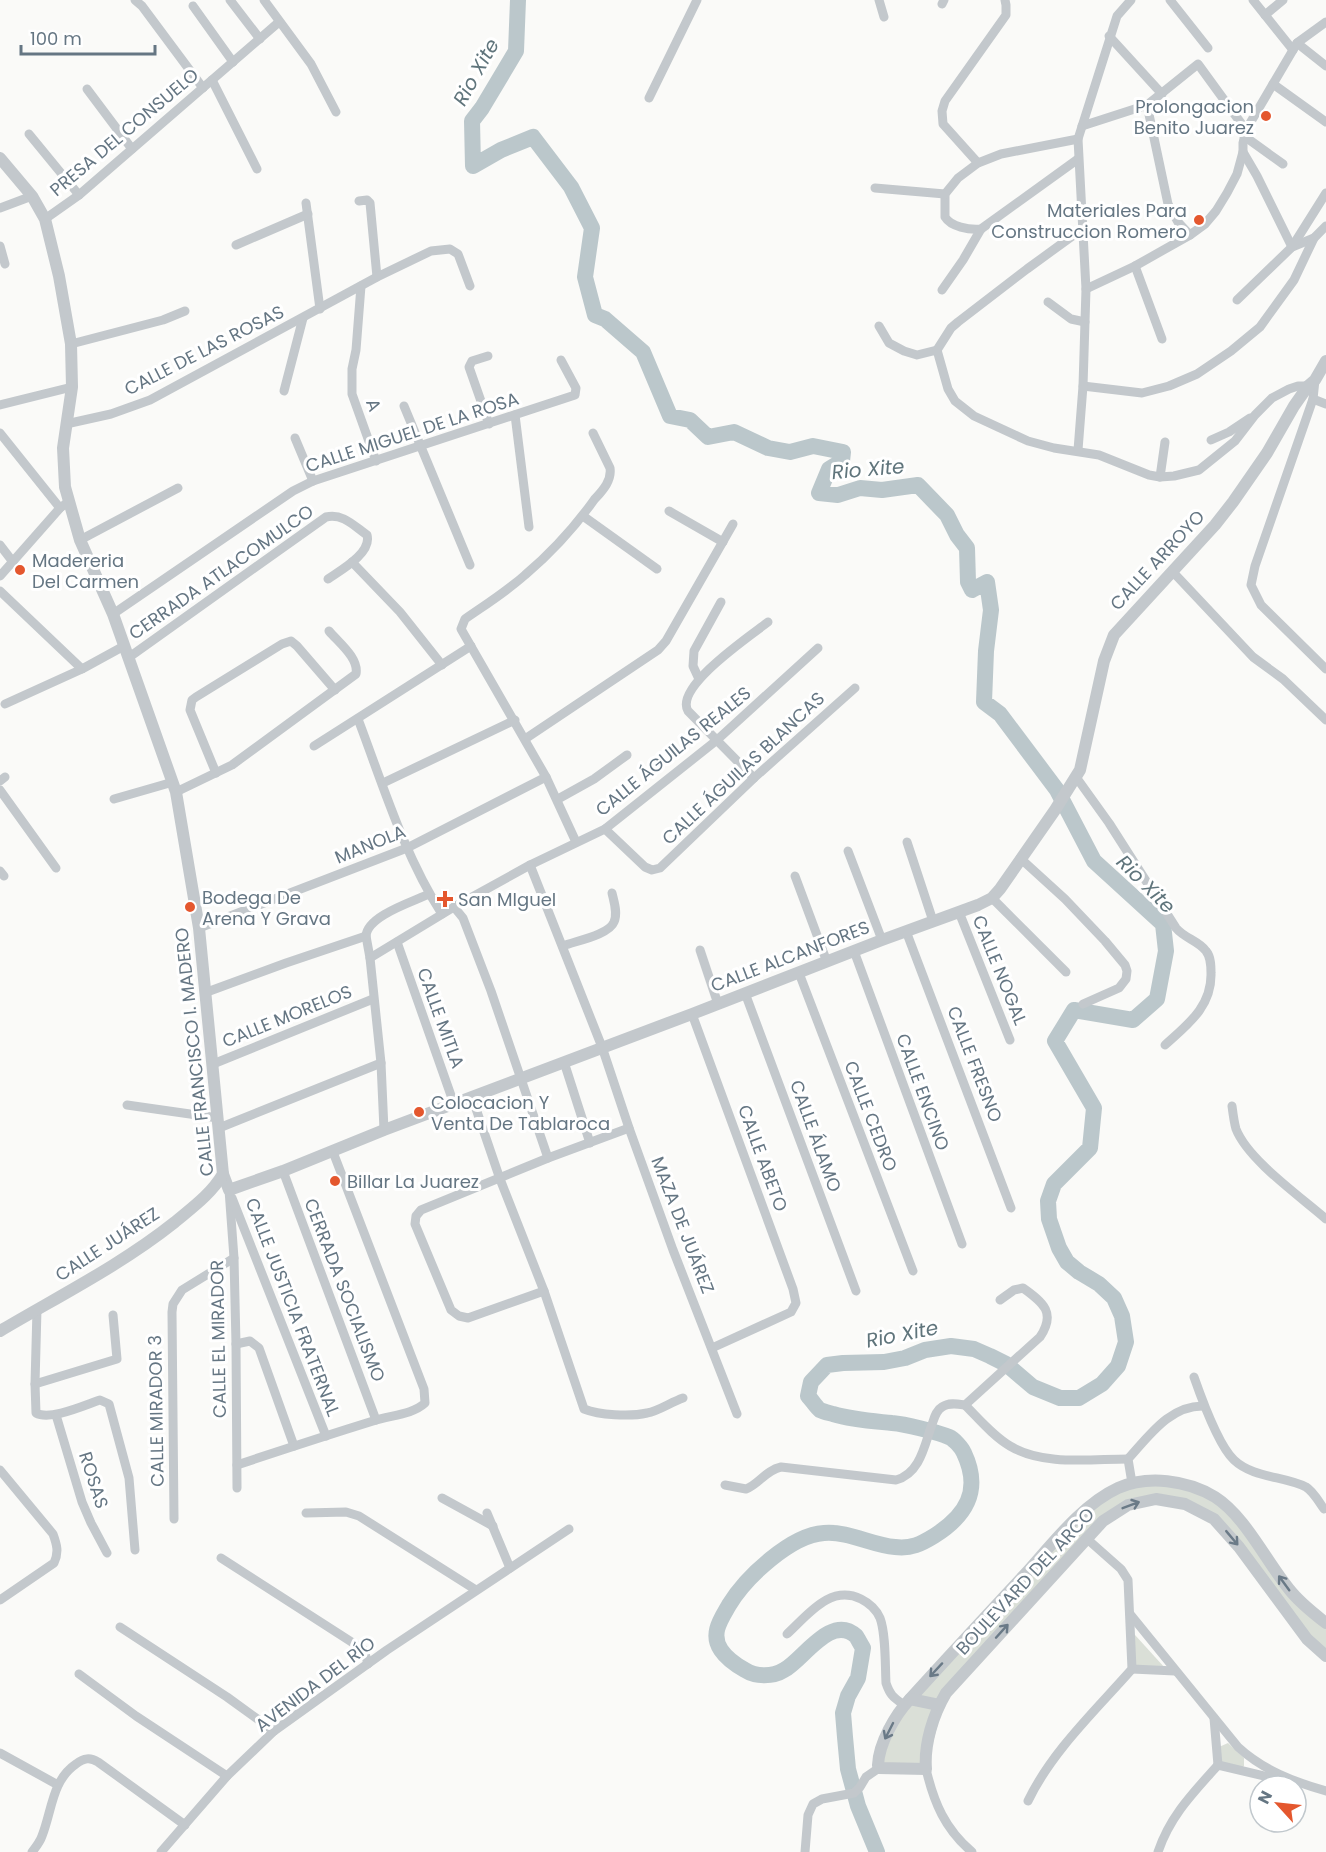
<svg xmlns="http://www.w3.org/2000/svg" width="1326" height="1852" font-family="Poppins,sans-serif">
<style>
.green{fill:#dadfd7}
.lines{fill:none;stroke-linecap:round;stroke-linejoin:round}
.river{stroke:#bbc7cb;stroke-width:16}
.minor{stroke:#c3c8cc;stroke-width:9}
.tertiary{stroke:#c3c8cc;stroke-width:12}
.oneway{stroke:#6a7a87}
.poi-dot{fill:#e4572e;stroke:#fff;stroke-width:2}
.labels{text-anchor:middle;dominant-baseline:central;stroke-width:6;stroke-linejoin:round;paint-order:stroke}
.poi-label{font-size:18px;fill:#657683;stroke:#fff;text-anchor:start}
.street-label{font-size:18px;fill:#657683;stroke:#fff}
.water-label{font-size:20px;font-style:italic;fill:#60757c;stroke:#fff}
</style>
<rect width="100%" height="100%" fill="#fafaf8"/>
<!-- green -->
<g class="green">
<polygon points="1149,1480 1215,1497 1290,1591 1326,1623 1326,1656 1225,1531 1169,1500 1116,1511 946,1693 926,1769 879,1768 904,1705 1103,1498"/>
<polygon points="1135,1635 1165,1668 1135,1666"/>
<polygon points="1228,1743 1244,1758 1244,1766 1241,1769 1222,1764 1219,1747"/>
</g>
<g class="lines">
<!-- river -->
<path class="river" d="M518,0l-2,51 -34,57 -10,13 1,45 28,-16 32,-13 38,50 21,41 -7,49 10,38 10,4 38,33 27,64 20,4 18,17 26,-5 34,16 22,4 23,-6 30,6 -1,9 -13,8 -10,24 19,2 22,-7 22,2 36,-5 29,30 10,20 10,13 1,34 4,8 15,-8 4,28 -5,41 -2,51 16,12 57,76 37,71 69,63 3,27 -9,48 -24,21 -59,-10 -19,31 39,67 -4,40 -36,36 -6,17 1,18 10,29 8,14 12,10 20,12 15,14 8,18 4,26 -8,24 -16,18 -23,14h-19l-27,-11 -27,-23 -16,-8 -16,-7 -23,-3 -26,4 -20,8 -21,4 -41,1 -16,2 -16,17 -3,14c4,4 8,11 12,14 4,2 10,3 13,4 20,6 39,7 59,9 13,1 45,9 57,14 5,2 13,11 15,16 18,38 2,63 -30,83 -13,8 -23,13 -39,11 -24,-2 -46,-16 -71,-14 -33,2 -78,44 -95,72 -8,14 -19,29 -8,45 6,9 15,15 24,20 11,7 28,7 39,0 19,-10 47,-57 72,-34 2,3 5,9 7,12l-5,30 -10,18 -5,17 2,24 3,32 10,37 19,46"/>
<!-- minor -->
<g class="minor">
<polyline points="135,0 142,6 203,88"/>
<polyline points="230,0 260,39"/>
<polyline points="264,0 311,64 336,112"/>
<polyline points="879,0 884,17"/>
<polyline points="1170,0 1208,48"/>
<polyline points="1253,0 1293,50"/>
<polyline points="942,4 944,0"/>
<polyline points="193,6 233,62"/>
<polyline points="1265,15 1283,0"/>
<polyline points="1109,36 1162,94"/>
<polyline points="1297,43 1326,66"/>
<polyline points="212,80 257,169"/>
<polyline points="1273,84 1326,122"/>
<polyline points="87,89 132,149"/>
<polyline points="649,98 697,0"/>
<polyline points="1147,105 1168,204 1178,222 1190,235"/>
<polyline points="1082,126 1147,105 1198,64 1246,130"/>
<polyline points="29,134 79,195"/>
<polyline points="1244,136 1283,164"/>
<path d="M1078,139l-77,15 -23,9 -20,15 -13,16v23c6,10 24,13 36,12l97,-70"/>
<polyline points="1243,152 1257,176 1292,247 1314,238"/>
<polyline points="978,163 943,124 942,111 945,101 1006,15 1006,5 1005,0"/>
<polyline points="875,188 945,194"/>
<polyline points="359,201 367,200 370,203 377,277"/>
<polyline points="306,203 320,309"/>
<polyline points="0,208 32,196"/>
<polyline points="45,219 79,195 279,22"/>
<polyline points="236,245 308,214"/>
<polyline points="0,246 5,264"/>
<polyline points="1135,266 1162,339"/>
<polyline points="361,286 356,350 352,369 352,394 376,461"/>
<polyline points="1086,289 1135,266 1190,235 1205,224 1216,211 1227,193 1237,174 1243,152 1243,143 1246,130 1293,50 1297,43 1326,22"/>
<polyline points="942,290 963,260 981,229"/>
<polyline points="1237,300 1292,247 1326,193"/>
<polyline points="1048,302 1071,319 1085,322"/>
<polyline points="879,326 889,343 904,351 917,355 937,350 948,389 955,401 974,416 1028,441 1054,448 1099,455 1149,475 1160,477 1174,476 1199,470 1235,441 1255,415 1272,398 1289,389 1298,386 1308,386"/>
<polyline points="71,344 163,320 185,311"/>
<polyline points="937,350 951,328 958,322 1027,269 1082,229"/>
<polyline points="488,356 472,361 469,367 489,424"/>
<polyline points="1315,380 1313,399 1255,566 1251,585 1261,605 1326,669"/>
<polyline points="1083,386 1142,393 1169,386 1197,374 1231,351 1260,327 1294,280 1314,238 1326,226"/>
<polyline points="284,391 303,318"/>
<polyline points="1313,399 1326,404"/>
<polyline points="0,405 72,387"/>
<polyline points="404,406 470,565"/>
<polyline points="515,415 529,527"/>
<polyline points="66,424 111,414 150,400 377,277 431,251 450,249 458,254 470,286"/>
<polyline points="0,433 60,508"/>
<polyline points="295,438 313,481"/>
<polyline points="1211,440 1229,432 1250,418"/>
<polyline points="1078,450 1083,386 1086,289 1078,139 1117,16 1131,0"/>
<polyline points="1160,477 1165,442"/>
<polyline points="669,511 723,542"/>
<polyline points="583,516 657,569"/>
<polyline points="80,540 178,488"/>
<polyline points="0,545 13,562"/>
<polyline points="352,562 400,612 442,665"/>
<polyline points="1172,571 1253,657 1283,679 1326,720"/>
<polyline points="0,576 60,508 68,502"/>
<polyline points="0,591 82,669"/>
<polyline points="113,614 293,491 313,481 575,395 576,388 561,360"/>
<path d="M128,658l198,-141c17,-4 28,9 41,18 5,18 -26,35 -39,44"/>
<polyline points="699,679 693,666 694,651 721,602"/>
<polyline points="5,704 82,669 124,646"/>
<path d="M358,719c25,66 46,136 84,195"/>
<polyline points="525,739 658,650 666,641 733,524"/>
<polyline points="314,746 471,646"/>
<polyline points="216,773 190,710 192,700 196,697 282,644 291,641 297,646 335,690"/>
<path d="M1076,777l33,46 67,105c8,10 23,13 30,23 5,6 5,15 5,22 1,34 -24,52 -46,72"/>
<path d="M754,778l-66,-67c-14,-24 62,-75 80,-89"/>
<polyline points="0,781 5,777"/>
<polyline points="383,783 515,720"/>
<polyline points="0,790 56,868"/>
<path d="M176,792l56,-27 124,-91c3,-16 -17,-31 -27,-43"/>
<polyline points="114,799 173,782"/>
<polyline points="558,799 594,779 627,755"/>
<polyline points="605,829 645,867 652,870 660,868 754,778 855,688"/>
<path d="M576,842l-30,-65 -85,-148 4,-10c20,-14 41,-27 60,-44 26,-22 49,-47 69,-75 8,-9 18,-19 16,-32l-17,-35"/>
<polyline points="907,842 933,921"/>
<polyline points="848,851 882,940"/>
<polyline points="1020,858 1065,899 1105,941 1125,965 1127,971 1126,979 1119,988 1083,1004"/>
<polyline points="530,865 602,1047 629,1128 673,1250 737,1414"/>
<polyline points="0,871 4,876"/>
<polyline points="795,876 827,962"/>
<polyline points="992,898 1066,972"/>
<polyline points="454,907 463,918 491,991 548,1158"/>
<polyline points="959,912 1010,1040"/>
<polyline points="199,928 407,848 546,777"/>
<polyline points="906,931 1011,1208"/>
<polyline points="366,936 370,958 381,1063 384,1130"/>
<polyline points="397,942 454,1104"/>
<path d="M563,946c12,-5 46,-11 51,-24 4,-9 0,-20 -2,-29"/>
<polyline points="700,950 718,1004"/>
<polyline points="854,951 962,1244"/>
<polyline points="370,958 454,907 530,865 605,829 717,740 818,648"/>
<polyline points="799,973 913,1271"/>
<path d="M207,992l79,-29 80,-27c1,-20 46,-34 63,-42"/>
<polyline points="745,993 856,1291"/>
<polyline points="692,1014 793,1289 796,1303 791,1312 712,1348"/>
<polyline points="564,1062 590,1143"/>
<polyline points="213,1064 373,999"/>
<path d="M472,1097l28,82 44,112 40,118c15,6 46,8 63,4 12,-2 24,-11 36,-15"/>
<polyline points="127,1105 218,1118"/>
<path d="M1232,1106c1,8 2,16 4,23 12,31 65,68 90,90"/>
<polyline points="219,1128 381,1063"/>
<polyline points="283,1171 376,1420"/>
<polyline points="229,1190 234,1258 236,1344 237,1488"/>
<polyline points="232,1198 326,1436"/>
<polyline points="544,1291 468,1318 459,1316 451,1310 415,1224 416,1216 421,1210 548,1158 629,1128"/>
<path d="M37,1309l-2,75 1,29c14,8 49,-8 64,-13l9,4 20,74 6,72"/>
<polyline points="236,1344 250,1341 259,1348 294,1446"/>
<path d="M1194,1377c7,20 25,69 40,83 19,18 50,16 72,27 7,4 13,15 18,22"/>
<polyline points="35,1384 117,1359 113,1315"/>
<path d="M965,1405c14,14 28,31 45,41 34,20 80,13 118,13"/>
<polyline points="56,1415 82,1502 91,1523 107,1553"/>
<path d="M237,1465c45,-15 91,-30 136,-44 17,-6 39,-6 52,-18l-1,-14 -91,-237"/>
<path d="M0,1470l53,64c4,11 6,18 1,29l-54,37"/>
<path d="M1132,1483l-4,-24c21,-23 42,-54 76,-53"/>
<path d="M725,1485l21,4c13,-5 20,-19 35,-22l115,13c23,-6 28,-32 35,-53 3,-7 4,-16 11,-20 7,-5 16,-3 23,-2l75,-68c16,-24 4,-34 -17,-49l-9,2 -14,10"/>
<polyline points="442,1498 493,1526"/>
<polyline points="306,1513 346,1512 359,1516 476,1590"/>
<polyline points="487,1513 510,1568"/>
<polyline points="174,1519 172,1312 173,1304 182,1290 234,1258"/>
<polyline points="221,1558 364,1650 368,1664"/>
<path d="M1130,1614l108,133c25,23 56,35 88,44"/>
<polyline points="120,1627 227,1697 274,1731"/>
<path d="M787,1634c21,-19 43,-50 74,-35 8,4 15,10 19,19 6,16 5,47 6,65 4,12 7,14 18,22"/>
<polyline points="1132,1669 1175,1671"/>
<polyline points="79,1674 136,1716 227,1776"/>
<polyline points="1214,1718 1218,1765"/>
<polyline points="0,1753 58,1785"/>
<path d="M926,1769c8,34 19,60 46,83"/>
<path d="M1028,1801c24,-50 68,-91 104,-132l-4,-89 -7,-11 -35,-31"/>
<path d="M32,1852c4,-5 8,-10 10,-16 10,-25 10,-56 34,-72 8,-6 14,-7 22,-2l87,63"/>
<polyline points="161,1852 227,1776 274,1731 387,1650 569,1529"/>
<polyline points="805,1852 808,1815 813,1804 822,1799 854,1793 860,1787 866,1777 879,1768"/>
<path d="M1158,1852c12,-36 35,-59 60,-87l63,15"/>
</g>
<!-- tertiary -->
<g class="tertiary">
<polyline points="0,158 32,196 45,219 59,276 71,344 72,387 63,448 65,487 80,540 113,614 176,792 199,928 223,1174 229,1190 283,1171 384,1130 692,1014 882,940 978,905 992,898 1000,889 1055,810 1080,770 1104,661 1114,635 1215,525 1233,502 1267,453 1294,406 1308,386 1315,380 1326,361"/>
<path d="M0,1331c59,-35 121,-66 175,-109 18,-15 36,-28 48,-48"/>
<path d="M1326,1623c-13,-10 -27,-21 -37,-34 -23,-28 -44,-73 -74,-92 -28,-17 -67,-22 -97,-9 -35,16 -65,55 -90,83 -40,43 -79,85 -118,128 -15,16 -31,44 -32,66l1,3 47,1c-2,-25 7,-54 20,-76l157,-172 25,-16 28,-6 29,5 29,15 25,28 68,92 19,17"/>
<polyline points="910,1699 939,1705"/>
</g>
</g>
<!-- one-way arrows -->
<defs><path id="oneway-shaft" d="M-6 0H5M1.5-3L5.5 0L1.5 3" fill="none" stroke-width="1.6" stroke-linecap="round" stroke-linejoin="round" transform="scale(1.5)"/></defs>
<g class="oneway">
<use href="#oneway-shaft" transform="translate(1131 1505) rotate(-21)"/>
<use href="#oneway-shaft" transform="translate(1232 1538) rotate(50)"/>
<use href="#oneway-shaft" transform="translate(1284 1583) rotate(-126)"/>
<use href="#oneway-shaft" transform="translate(1002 1631) rotate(-48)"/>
<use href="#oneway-shaft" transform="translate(936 1670) rotate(133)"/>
<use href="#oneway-shaft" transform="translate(889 1731) rotate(117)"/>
</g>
<!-- markers -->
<g class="poi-dot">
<circle cx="1266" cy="116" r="6"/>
<circle cx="1199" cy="220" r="6"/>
<circle cx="20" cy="570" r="6"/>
<path d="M442 890h6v6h6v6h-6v6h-6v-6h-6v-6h6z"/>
<circle cx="190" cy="907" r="6"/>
<circle cx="419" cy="1112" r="6"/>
<circle cx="335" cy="1181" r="6"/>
</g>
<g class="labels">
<!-- poi labels -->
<g class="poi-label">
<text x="1254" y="106" text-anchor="end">Prolongacion<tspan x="1254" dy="21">Benito Juarez</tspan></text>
<text x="1187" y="210" text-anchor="end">Materiales Para<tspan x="1187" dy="21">Construccion Romero</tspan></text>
<text x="32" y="560">Madereria<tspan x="32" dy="21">Del Carmen</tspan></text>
<text x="202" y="897">Bodega De<tspan x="202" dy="21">Arena Y Grava</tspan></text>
<text x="458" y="899">San MIguel</text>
<text x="431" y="1102">Colocacion Y<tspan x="431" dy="21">Venta De Tablaroca</tspan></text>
<text x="347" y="1181">Billar La Juarez</text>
</g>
<!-- street labels -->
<g class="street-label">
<text transform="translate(124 132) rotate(-40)">PRESA DEL CONSUELO</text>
<text transform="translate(204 350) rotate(-27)">CALLE DE LAS ROSAS</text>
<text transform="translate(374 405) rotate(70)">A</text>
<text transform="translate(412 432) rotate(-18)">CALLE MIGUEL DE LA ROSA</text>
<text transform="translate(1157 560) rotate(-47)">CALLE ARROYO</text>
<text transform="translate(221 572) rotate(-35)">CERRADA ATLACOMULCO</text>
<text transform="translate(673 751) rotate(-39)">CALLE ÁGUILAS REALES</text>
<text transform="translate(743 768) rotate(-43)">CALLE ÁGUILAS BLANCAS</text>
<text transform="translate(370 844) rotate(-22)">MANOLA</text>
<text transform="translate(790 956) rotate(-21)">CALLE ALCANFORES</text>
<text transform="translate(1000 970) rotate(68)">CALLE NOGAL</text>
<text transform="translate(287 1016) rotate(-22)">CALLE MORELOS</text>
<text transform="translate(441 1018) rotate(70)">CALLE MITLA</text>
<text transform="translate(194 1052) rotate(-96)">CALLE FRANCISCO I. MADERO</text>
<text transform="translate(975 1064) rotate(69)">CALLE FRESNO</text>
<text transform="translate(923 1092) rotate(70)">CALLE ENCINO</text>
<text transform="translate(871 1116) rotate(69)">CALLE CEDRO</text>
<text transform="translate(816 1136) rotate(70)">CALLE ÁLAMO</text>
<text transform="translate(763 1158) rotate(70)">CALLE ABETO</text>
<text transform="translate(683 1225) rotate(69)">MAZA DE JUÁREZ</text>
<text transform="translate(107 1244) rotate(-33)">CALLE JUÁREZ</text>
<text transform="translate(345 1290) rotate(69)">CERRADA SOCIALISMO</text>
<text transform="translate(293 1307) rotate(69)">CALLE JUSTICIA FRATERNAL</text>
<text transform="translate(218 1339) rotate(-91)">CALLE EL MIRADOR</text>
<text transform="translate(156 1411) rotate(-91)">CALLE MIRADOR 3</text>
<text transform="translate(94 1480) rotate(72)">ROSAS</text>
<text transform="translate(1025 1581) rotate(-47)">BOULEVARD DEL ARCO</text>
<text transform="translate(315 1684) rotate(-37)">AVENIDA DEL RÍO</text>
</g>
<!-- water labels -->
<g class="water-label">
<text transform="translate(476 72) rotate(-61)">Rio Xite</text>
<text transform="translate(868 469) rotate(-5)">Rio Xite</text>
<text transform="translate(1146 884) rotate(45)">Rio Xite</text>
<text transform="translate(902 1334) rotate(-11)">Rio Xite</text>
</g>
</g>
<!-- north arrow -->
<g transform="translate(1278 1804) rotate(297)"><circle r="28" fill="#ffffff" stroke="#c1c8cd" stroke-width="1.5"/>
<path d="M0-4.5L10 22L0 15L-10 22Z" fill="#e4572e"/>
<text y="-9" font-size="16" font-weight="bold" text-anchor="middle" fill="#657683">N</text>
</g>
<!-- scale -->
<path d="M21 45v9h134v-9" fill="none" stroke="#657683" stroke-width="3"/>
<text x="30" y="45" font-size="18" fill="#657683" stroke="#ffffff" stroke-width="4.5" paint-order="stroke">100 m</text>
</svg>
